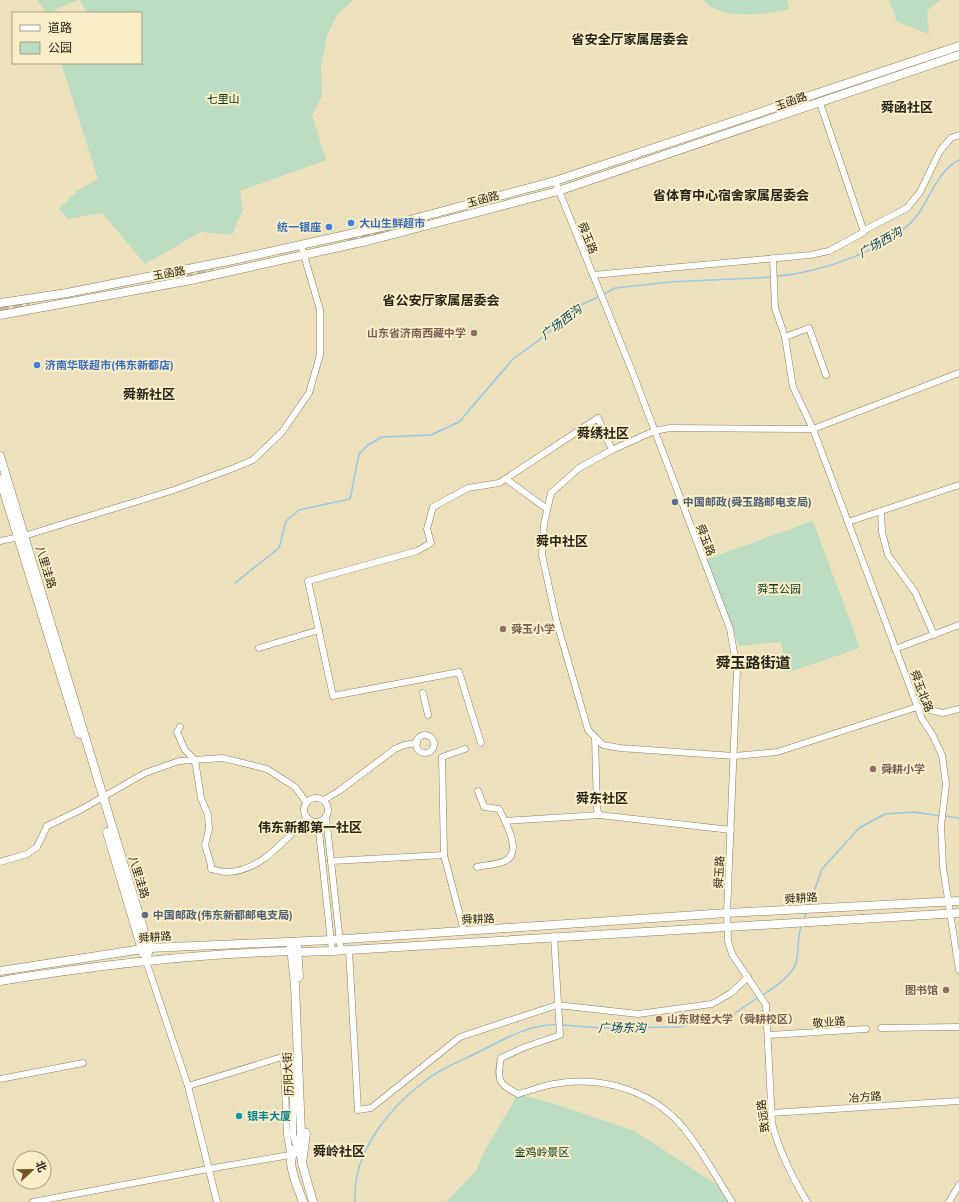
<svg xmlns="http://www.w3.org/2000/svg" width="959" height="1202" font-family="Mulish,'Noto Sans SC',sans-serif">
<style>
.green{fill:#bcddc2}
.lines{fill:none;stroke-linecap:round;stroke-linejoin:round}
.stream{stroke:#98c7e3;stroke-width:1.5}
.highway-tunnel{stroke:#c5bb9b;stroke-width:9;stroke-dasharray:9 4.5;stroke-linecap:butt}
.minor-casing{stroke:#897f5d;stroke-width:7}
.major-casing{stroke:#897f5d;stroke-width:9}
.minor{stroke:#fff;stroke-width:6}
.major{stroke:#fff;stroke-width:8}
.shop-dot{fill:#3f7fe0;stroke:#faeec9;stroke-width:1.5}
.education-dot{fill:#8d6e63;stroke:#faeec9;stroke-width:1.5}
.service-dot{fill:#5c6f8a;stroke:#faeec9;stroke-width:1.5}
.culture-dot{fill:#0f9aa8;stroke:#faeec9;stroke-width:1.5}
.labels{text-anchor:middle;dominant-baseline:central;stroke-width:4;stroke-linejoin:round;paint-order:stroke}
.park-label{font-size:11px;fill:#043516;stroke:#faeec9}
.street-label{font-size:11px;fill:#272315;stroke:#faeec9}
.shop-label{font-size:11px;font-weight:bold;fill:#366cbe;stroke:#faeec9;text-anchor:start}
.education-label{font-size:11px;font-weight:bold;fill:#785e54;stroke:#faeec9;text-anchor:start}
.service-label{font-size:11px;font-weight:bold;fill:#4e5e75;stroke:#faeec9;text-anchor:start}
.culture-label{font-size:11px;font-weight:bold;fill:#0d838f;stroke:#faeec9;text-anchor:start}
.water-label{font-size:12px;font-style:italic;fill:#064561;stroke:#faeec9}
.quarter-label{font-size:13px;font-weight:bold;fill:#272315;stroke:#faeec9}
.district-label{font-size:15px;font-weight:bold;fill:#272315;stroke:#faeec9}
</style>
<rect width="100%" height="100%" fill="#ece1bc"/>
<!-- green -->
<g class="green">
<polygon points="37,0 78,0 47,13"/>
<polygon points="80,0 354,0 338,13 327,36 321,65 322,96 312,115 326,160 240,191 243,210 232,235 201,232 145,264 102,213 68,219 59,209 77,191 98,179 61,63 141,63 141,13 87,13"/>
<path d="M703,0h84l2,9c-22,6 -70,11 -86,-9z"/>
<polygon points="889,0 940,0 927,11 929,34 897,22"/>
<polygon points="813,521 860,648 786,673 781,642 739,646 707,559"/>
<polygon points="518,1094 552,1103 635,1131 725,1190 732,1202 446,1202 477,1170 483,1154"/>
</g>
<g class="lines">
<!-- stream -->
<g class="stream">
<path d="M776,276c41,-2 119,-28 143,-63 12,-18 20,-43 40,-53"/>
<polyline points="604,294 615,288 670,282 772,277"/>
<polyline points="235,583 279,548 286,521 299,510 350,499 359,454 368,445 382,437 431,435 459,422 513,359 538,341 579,306 600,296"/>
<polyline points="945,816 959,818"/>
<polyline points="809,906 822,869 859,828 885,814 914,812 941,816"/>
<polyline points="804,919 807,911"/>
<path d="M763,995c9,-6 30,-21 33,-32 3,-12 1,-24 5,-37"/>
<polyline points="562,1025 603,1028 678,1027 732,1015 759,997"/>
<path d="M355,1202c-3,-49 33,-93 70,-121 16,-13 38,-21 56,-30 23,-12 51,-28 77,-26"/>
</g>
<!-- highway-tunnel -->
<g class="highway-tunnel">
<polyline points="348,241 400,228"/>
<polyline points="171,280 213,271"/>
<polyline points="0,310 30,306"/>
</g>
<defs>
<g id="minor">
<path d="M555,181l77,190 98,258 7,41 -10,243 1,28 4,13 34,51 6,118c7,28 20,54 35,79"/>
<polyline points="865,230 907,208 920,192 940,151 951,138 959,135"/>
<polyline points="773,258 775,308 785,337 809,328 826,375"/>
<polyline points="593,275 810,255 829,251 864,232 820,103"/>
<polyline points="785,337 793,387 813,429 922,719 932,734 942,755 946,784 941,826 943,867 959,970"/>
<polyline points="612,450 579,468 551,493 544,524 542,555 557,623 588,730 603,745 620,748 734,756 777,752 917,707 943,713 959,709"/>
<polyline points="506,479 547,509"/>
<polyline points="881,511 882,532 888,555 915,592 934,635"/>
<polyline points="848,522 959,485"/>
<polyline points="0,541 24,536 174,490 234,468 253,460 282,432 309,393 320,355 320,310 301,245"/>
<polyline points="259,648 319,630"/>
<polyline points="895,649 959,625"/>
<polyline points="423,693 428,715"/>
<path d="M180,727l-3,5 8,18 8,8 3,8 5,32 7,17 1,14 -4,16 6,20v4c4,1 10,3 15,3 35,0 58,-32 81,-54"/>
<circle cx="425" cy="744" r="9"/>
<polyline points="595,737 597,809 599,815 731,830"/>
<polyline points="481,743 459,672 333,696 308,581 417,551 431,543 427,529 433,507 468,488 499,483 598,418 612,450 654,431 670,428 813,429 959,373"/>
<polyline points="478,791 484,807 499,809 505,821"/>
<circle cx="316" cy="810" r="12"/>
<polyline points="324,800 339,791 395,749 404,745 417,743"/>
<polyline points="326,817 341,951"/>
<polyline points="318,822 332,951"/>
<polyline points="331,861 444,855"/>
<polyline points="0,862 27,854 37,847 47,826 82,809 145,773 179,761 223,758 267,769 295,787 306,802"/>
<path d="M477,867c8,-2 20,-2 28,-6 15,-7 5,-29 0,-40l94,-6"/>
<polyline points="464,931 444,855 442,757 465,749"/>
<path d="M554,936l6,99 -35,12 -24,11c-4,22 -3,26 17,36 12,-3 24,-8 36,-10 51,-9 104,8 135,51 16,21 29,45 43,67"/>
<polyline points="349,950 358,1110 371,1108 460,1037 557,1005 638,1014 712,1004 731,993 748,977"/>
<polyline points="146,961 188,1086 282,1057 286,1057 290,1060 293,1068 293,1135 302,1163"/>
<polyline points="881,1028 959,1027"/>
<polyline points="769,1035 866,1029"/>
<polyline points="282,1057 284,1064 287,1135 291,1158"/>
<polyline points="0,1079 83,1063"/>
<polyline points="188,1086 217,1202"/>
<polyline points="771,1113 959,1101"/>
<polyline points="33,1202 208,1169 290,1155"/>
<polyline points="949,1202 959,1185"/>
</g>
<g id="major">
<polyline points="0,303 67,293 233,260 395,224 555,181 959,46"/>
<polyline points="0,315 191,280 371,240 558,191 959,55"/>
<polyline points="0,456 149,948 146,961"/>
<polyline points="0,479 79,734"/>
<polyline points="107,832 143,953"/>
<path d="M291,947l4,38 6,149c-1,10 -9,18 -10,27 0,13 8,29 12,41"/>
<polyline points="297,947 299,977"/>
<polyline points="0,971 149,948 331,940 727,913 959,901"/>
<path d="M0,981c96,-16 193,-27 291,-30l7,1 34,-1 627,-38"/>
<polyline points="306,1133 302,1163 313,1202"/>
</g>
</defs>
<!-- minor casing -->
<use href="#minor" class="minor-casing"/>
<!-- major casing -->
<use href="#major" class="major-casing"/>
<!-- minor -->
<use href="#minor" class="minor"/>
<!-- major -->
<use href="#major" class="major"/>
</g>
<!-- markers -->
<g class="shop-dot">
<circle cx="351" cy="223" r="4"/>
<circle cx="329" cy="227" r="4"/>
<circle cx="37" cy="365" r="4"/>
</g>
<g class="education-dot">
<circle cx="474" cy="333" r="4"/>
<circle cx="503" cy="629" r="4"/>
<circle cx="873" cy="769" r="4"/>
<circle cx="946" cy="990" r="4"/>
<circle cx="659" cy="1019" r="4"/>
</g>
<g class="service-dot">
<circle cx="675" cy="502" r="4"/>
<circle cx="145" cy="915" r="4"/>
</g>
<circle class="culture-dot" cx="239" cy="1116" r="4"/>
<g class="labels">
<!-- park labels -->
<g class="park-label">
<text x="223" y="99">七里山</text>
<text x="779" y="589">舜玉公园</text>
<text x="542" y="1152">金鸡岭景区</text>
</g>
<!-- street labels -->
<g class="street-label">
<text transform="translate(791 101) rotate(-19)">玉函路</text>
<text transform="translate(483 199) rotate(-15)">玉函路</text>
<text transform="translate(588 238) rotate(68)">舜玉路</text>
<text transform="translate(169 273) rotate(-10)">玉函路</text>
<text transform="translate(706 540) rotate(69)">舜玉路</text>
<text transform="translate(46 567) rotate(73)">八里洼路</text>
<text transform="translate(922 691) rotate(69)">舜玉北路</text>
<text transform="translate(719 872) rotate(-87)">舜玉路</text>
<text transform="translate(139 877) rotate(73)">八里洼路</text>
<text transform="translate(801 898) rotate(-4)">舜耕路</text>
<text transform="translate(478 919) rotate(-3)">舜耕路</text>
<text transform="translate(155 937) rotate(-4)">舜耕路</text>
<text transform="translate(829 1022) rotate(-4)">敬业路</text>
<text transform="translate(288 1074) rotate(-93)">历阳大街</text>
<text transform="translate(865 1097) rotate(-4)">冶方路</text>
<text transform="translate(763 1116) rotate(-97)">致远路</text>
</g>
<!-- shop labels -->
<g class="shop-label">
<text x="359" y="223">大山生鲜超市</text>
<text x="321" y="227" text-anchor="end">统一银座</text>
<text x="45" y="365">济南华联超市(伟东新都店)</text>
</g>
<!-- education labels -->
<g class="education-label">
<text x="466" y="333" text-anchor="end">山东省济南西藏中学</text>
<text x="511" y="629">舜玉小学</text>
<text x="881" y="769">舜耕小学</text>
<text x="938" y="990" text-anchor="end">图书馆</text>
<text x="667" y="1019">山东财经大学（舜耕校区）</text>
</g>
<!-- service labels -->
<g class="service-label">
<text x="683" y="502">中国邮政(舜玉路邮电支局)</text>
<text x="153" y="915">中国邮政(伟东新都邮电支局)</text>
</g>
<!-- culture labels -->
<g class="culture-label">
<text x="247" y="1116">银丰大厦</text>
</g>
<!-- water labels -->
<g class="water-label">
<text transform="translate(880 242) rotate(-30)">广场西沟</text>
<text transform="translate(561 322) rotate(-38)">广场西沟</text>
<text x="622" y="1027">广场东沟</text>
</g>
<!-- quarter labels -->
<g class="quarter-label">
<text x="630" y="39">省安全厅家属居委会</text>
<text x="907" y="107">舜函社区</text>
<text x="731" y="195">省体育中心宿舍家属居委会</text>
<text x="441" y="300">省公安厅家属居委会</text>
<text x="149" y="394">舜新社区</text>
<text x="603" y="433">舜绣社区</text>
<text x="562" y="541">舜中社区</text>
<text x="602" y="798">舜东社区</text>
<text x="310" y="827">伟东新都第一社区</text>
<text x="339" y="1151">舜岭社区</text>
</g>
<!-- district labels -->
<g class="district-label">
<text x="753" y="662">舜玉路街道</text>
</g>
</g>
<!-- legend -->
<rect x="12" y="12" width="130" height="52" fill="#faeec9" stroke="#a69d81"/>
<rect x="20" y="25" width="20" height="6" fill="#ffffff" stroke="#a69d81"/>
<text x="48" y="32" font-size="12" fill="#272315">道路</text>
<rect x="20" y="42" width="20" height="12" fill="#bcddc2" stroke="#a69d81"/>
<text x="48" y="52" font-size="12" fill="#272315">公园</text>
<!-- north arrow -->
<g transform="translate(32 1170) rotate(68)"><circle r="19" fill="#faeec9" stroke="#a69d81"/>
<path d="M0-3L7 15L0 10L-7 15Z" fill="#735229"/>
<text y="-6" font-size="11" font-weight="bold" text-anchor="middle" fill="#272315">北</text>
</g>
</svg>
